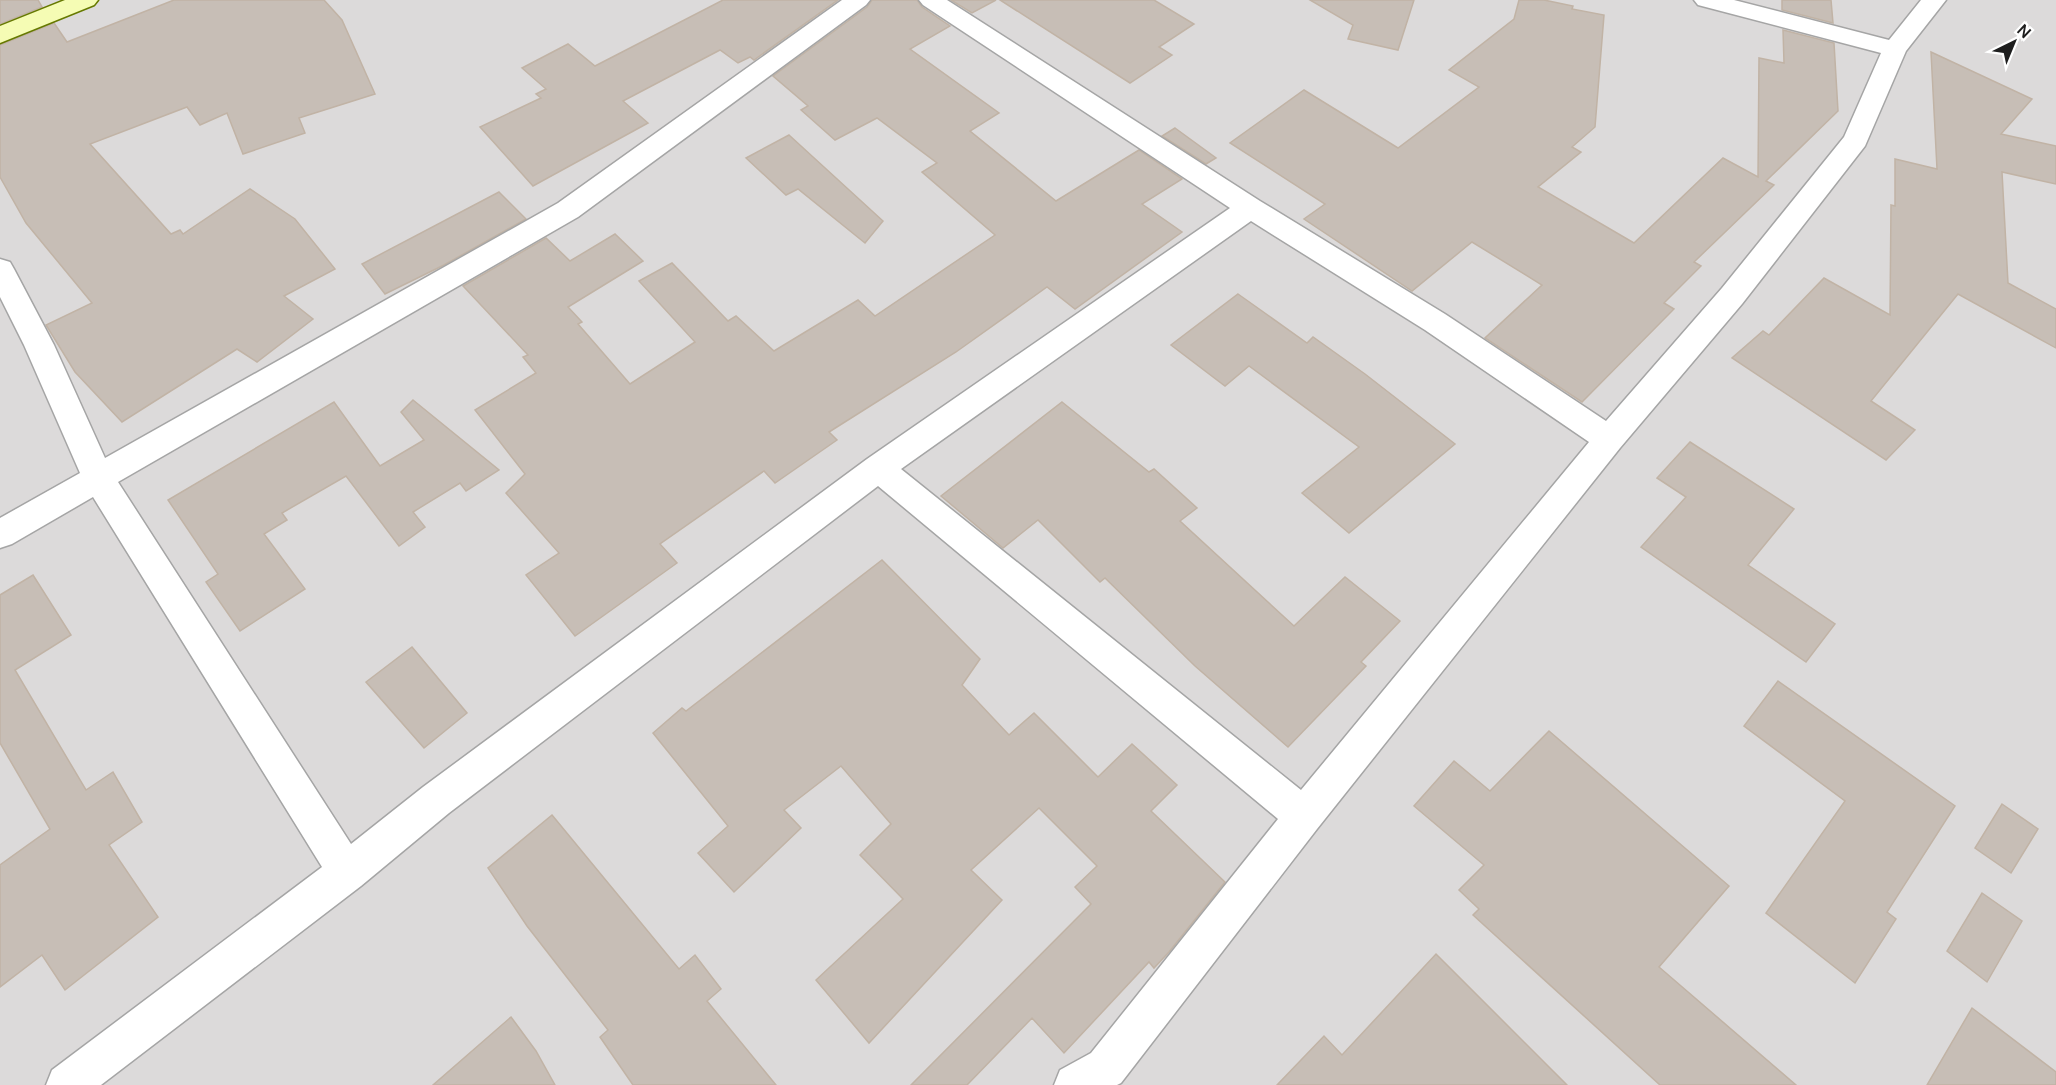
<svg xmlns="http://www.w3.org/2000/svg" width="2056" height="1085" font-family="Manrope,sans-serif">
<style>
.residential{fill:#dcdada}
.building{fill:#c7beb6;stroke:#c1b3a5;stroke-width:1.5}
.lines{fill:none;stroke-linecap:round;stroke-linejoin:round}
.street-casing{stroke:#a5a5a5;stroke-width:3}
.secondary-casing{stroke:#667900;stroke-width:3}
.street{fill:#fff;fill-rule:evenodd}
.secondary{fill:#f5fcb4;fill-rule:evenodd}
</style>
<rect width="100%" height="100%" fill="#efece3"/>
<!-- residential -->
<rect class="residential" x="0" y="0" width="2056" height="1085"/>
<!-- building -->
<g class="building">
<polygon points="0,0 38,0 42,7 0,24"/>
<polygon points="174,0 324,0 342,20 375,94 299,118 305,133 243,154 227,113 200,125 187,107 90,144 171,234 180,230 183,234 250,189 295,219 335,269 284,296 313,319 257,362 237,349 122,422 75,372 46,325 92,303 26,223 0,177 0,45 54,23 67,42"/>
<polygon points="723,0 838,0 754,60 750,57 738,63 720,50 623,101 648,123 533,186 480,127 541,98 536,94 546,89 522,68 568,44 595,66"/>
<polygon points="872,0 917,0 922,7 950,26 910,49 999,113 970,131 1056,201 1139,150 1182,179 1142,204 1182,232 1075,309 1047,287 956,352 829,432 837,440 775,483 764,471 660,544 677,563 575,636 526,575 559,553 506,493 525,474 475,410 536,373 523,357 528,355 463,286 546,238 570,261 615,234 643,261 568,307 582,322 578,324 630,384 695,342 639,281 672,263 728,321 736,316 774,351 858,300 875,316 995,235 922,172 937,163 877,118 835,140 801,110 808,106 773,76 867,7"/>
<polygon points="951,0 996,0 972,13"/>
<polygon points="1000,0 1154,0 1194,24 1159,47 1172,55 1130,83"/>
<polygon points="1310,0 1414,0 1398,50 1348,39 1353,25"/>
<polygon points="1519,0 1544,0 1573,6 1572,9 1604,15 1595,127 1572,147 1581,152 1538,187 1634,243 1723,158 1758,177 1759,58 1784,63 1783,30 1834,43 1838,111 1766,181 1774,185 1694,262 1701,266 1664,303 1674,309 1582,402 1485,338 1542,285 1472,242 1412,291 1304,219 1325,204 1230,143 1304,90 1398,148 1479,87 1449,70 1514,19"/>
<polygon points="1782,0 1831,0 1833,23 1782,10"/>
<polygon points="1931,52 2032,99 2001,134 2056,146 2056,184 2002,172 2008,283 2056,309 2056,348 1958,294 1871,401 1915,430 1886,460 1732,358 1763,331 1769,335 1824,278 1890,315 1891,205 1895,206 1895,159 1937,169"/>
<polygon points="1175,128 1216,158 1206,164 1162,136"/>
<polygon points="789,135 883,221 865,243 798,189 786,195 746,158"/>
<polygon points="499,192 526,219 444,265 385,294 362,264"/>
<polygon points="1238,294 1307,343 1313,337 1365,374 1455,444 1349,533 1302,493 1359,447 1249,366 1225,386 1171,345"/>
<polygon points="413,400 499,470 466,491 460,483 413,512 425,527 399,546 346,476 282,513 287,520 264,534 305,589 240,631 206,582 218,574 168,500 334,402 380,466 424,440 401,412"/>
<polygon points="1062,402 1149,472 1154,469 1197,508 1180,521 1294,626 1345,577 1400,621 1361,662 1366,666 1288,747 1195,666 1105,578 1100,582 1038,520 1003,548 941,496"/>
<polygon points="1690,442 1794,509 1748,565 1835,624 1806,662 1641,547 1686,497 1657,478"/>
<polygon points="882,560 980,659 962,685 1009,735 1034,713 1098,777 1132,744 1177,785 1151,811 1225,882 1169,952 1154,968 1149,962 1064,1053 1032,1018 967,1085 911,1085 1091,904 1075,887 1097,866 1039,808 971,870 1002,900 869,1043 816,980 903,899 860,855 891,824 841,766 784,810 801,828 734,892 698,853 728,826 653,733 682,708 686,711"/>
<polygon points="33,575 71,635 15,670 86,790 113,772 142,822 109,845 158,917 65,990 42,955 0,987 0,865 50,829 0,743 0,595"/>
<polygon points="412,647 467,713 424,748 366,682"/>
<polygon points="1778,681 1955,806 1887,912 1896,919 1855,983 1766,913 1845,801 1744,726"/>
<polygon points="1549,731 1729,886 1659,967 1796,1085 1660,1085 1473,915 1479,909 1459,890 1484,865 1414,806 1454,761 1490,791"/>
<polygon points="2002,804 2038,829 2011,873 1975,848"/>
<polygon points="552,815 679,969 695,955 721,989 707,1001 776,1085 633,1085 600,1037 608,1030 527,926 488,868"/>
<polygon points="1982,893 2022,921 1987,982 1947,951"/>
<polygon points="1436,954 1567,1085 1277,1085 1324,1036 1342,1055"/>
<polygon points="1972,1008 2056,1072 2056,1085 1927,1085"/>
<polygon points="511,1017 536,1051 555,1085 433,1085"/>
</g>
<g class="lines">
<defs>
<path id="street" d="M842,0h28l-4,5 -288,212 -460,265 233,362 72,-57 444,-328 363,-251 -307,-203 -4,-5h28l313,201 185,113 161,107 116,-133 122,-151 37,-84 -183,-48 -4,-5h40l155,40 32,-40h25l-40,51 -41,95 -123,158 -122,144 -303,381 -196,254 -4,2h-63l6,-15 31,-17 187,-234 -400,-333 -429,327 -88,73 -260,199h-55l6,-15 270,-203 -229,-370 -81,47 -12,4v-30l80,-45 -56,-128 -24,-48v-38l10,3 4,7 40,76 51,113 453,-255zM1251,221l174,109 164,112 -288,348 -400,-321z"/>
<polygon id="secondary" points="65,0 98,0 94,5 0,43 0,26"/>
</defs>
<!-- street casing -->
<use href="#street" class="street-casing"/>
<!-- secondary casing -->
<use href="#secondary" class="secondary-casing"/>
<!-- street -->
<use href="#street" class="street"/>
<!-- secondary -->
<use href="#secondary" class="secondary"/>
</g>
<!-- north arrow -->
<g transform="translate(2014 42) rotate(43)" stroke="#ffffff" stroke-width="4.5" paint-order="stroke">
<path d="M0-4.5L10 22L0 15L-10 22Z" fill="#1e1e1e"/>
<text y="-9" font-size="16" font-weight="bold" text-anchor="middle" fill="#1e1e1e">N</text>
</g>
</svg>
